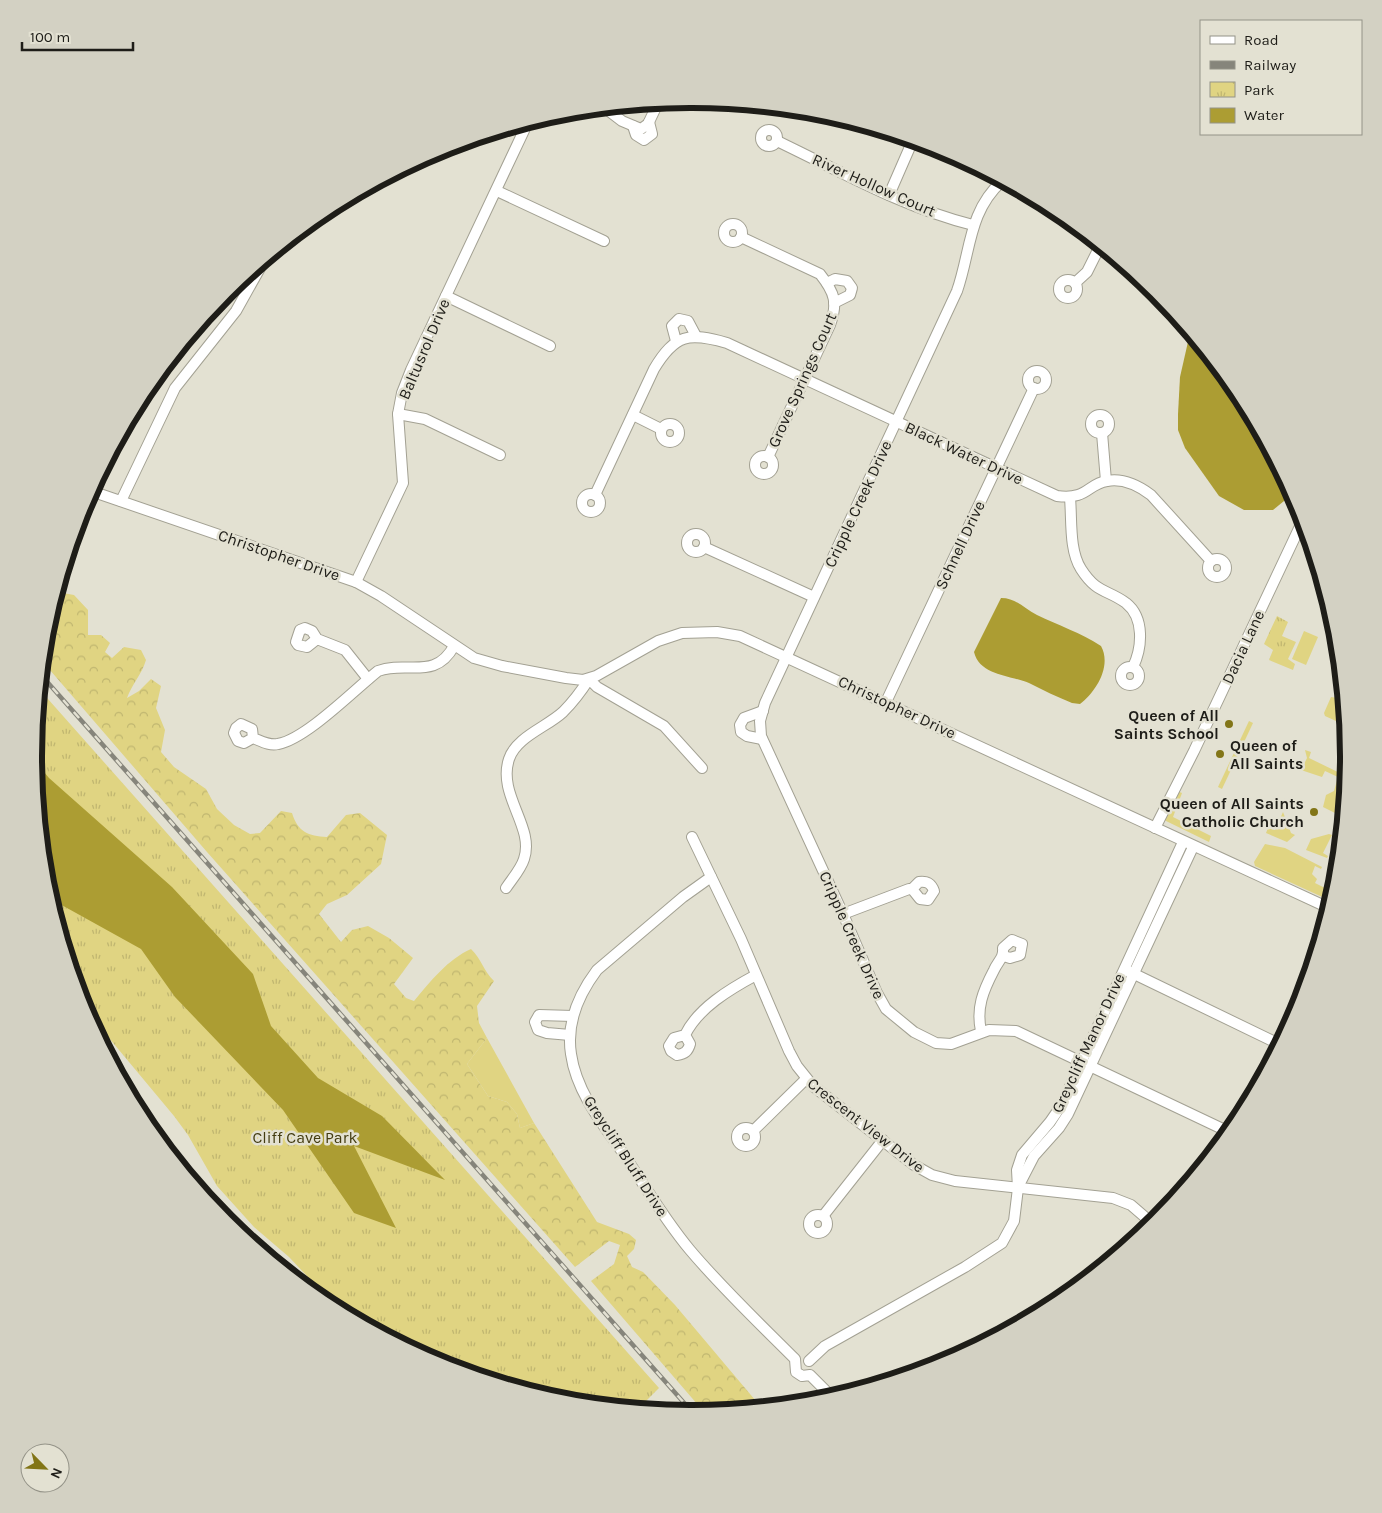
<svg xmlns="http://www.w3.org/2000/svg" width="1382" height="1513" font-family="Karla,sans-serif">
<style>
.grass{fill:#e0d482}
.forest{fill:url(#forest-crowns)}
.park{fill:url(#park-tufts)}
.water{fill:#ac9d33}
.lines{fill:none;stroke-linecap:round;stroke-linejoin:round}
.minor-casing{stroke:#a3a193;stroke-width:12}
.minor{stroke:#fff;stroke-width:10}
.rail-casing{stroke:#86857b;stroke-width:4.5}
.rail{stroke:#e3e1d2;stroke-width:2.5;stroke-dasharray:8;stroke-linecap:butt}
.poi-dot{fill:#827517;stroke:#e3e1d2;stroke-width:2}
.labels{text-anchor:middle;dominant-baseline:central;stroke-width:5;stroke-linejoin:round;paint-order:stroke}
.street-label{font-size:16px;fill:#1e1d18;stroke:#e3e1d2}
.poi-label{font-size:16px;font-weight:bold;fill:#1e1d18;stroke:#e3e1d2;text-anchor:end}
.park-label{font-size:16px;fill:#433c11;stroke:#e3e1d2}
.rim{fill:none;stroke:#1e1d18;stroke-width:6}
</style>
<defs>
<pattern id="forest-crowns" width="20" height="18" patternUnits="userSpaceOnUse" patternTransform="scale(1.25)"><rect width="20" height="18" fill="#e0d482"/><path d="M2 6a3 3 0 1 1 6 0M12 15a3 3 0 1 1 6 0" fill="none" stroke="#c0b670"/></pattern>
<pattern id="park-tufts" width="24" height="20" patternUnits="userSpaceOnUse" patternTransform="scale(1.25)"><rect width="24" height="20" fill="#e0d482"/><path d="M3 7l-1-3M5 7V3M7 7l1-3M15 17l-1-3M17 17v-4M19 17l1-3" fill="none" stroke="#c0b670"/></pattern>
</defs>
<rect width="100%" height="100%" fill="#e3e1d2"/>
<!-- grass -->
<g class="grass">
<polygon points="1304,631 1318,637 1306,665 1292,659"/>
<polygon points="1331,697 1343,699 1344,716 1336,721 1325,716 1324,713"/>
<polygon points="1249,721 1253,723 1222,789 1218,787"/>
<polygon points="1305,750 1311,752 1309,758 1346,776 1343,805 1339,815 1323,807 1326,795 1334,791 1338,777 1325,771 1322,777 1301,770 1307,758"/>
<polygon points="1177,791 1182,793 1173,817 1211,836 1209,842 1164,820"/>
<polygon points="1283,812 1291,833 1295,835 1287,842 1266,833 1268,828 1275,830"/>
<polygon points="1329,834 1332,835 1323,853 1328,856 1327,858 1306,850 1311,839"/>
<polygon points="1265,844 1285,848 1322,867 1321,869 1315,866 1312,874 1317,879 1315,883 1333,892 1331,901 1255,866 1254,862"/>
<polygon points="487,1038 534,1123 520,1128 517,1114 507,1102 488,1096 467,1064"/>
</g>
<!-- forest -->
<path class="forest" d="M63,593l11,2 14,15v25h13l9,8 -5,9 7,6 12,-11 17,3 5,10c-4,14 -14,24 -19,38l12,-7 12,-12 10,7 -5,22 9,22 -4,22 13,15 32,22 11,20 17,16 16,9 10,-1 21,-22 11,2c6,19 16,23 35,24l19,-22 14,-2 27,22 -6,29 -34,31 -20,9 -8,10 22,28 11,-12 16,-4 21,12 24,20 -19,26 12,14 8,3c16,-19 34,-42 57,-52 11,11 12,21 23,32l-17,25 2,17 8,15 -20,26 21,32 19,6 10,12 3,14 14,-5 63,99 32,12 7,6 -2,9 -7,7 5,11 11,5 32,33 86,102 -57,5 -113,-131 23,-17 6,-19 -11,-4 -34,26 -368,-415 -164,-190c3,-25 4,-49 20,-69z"/>
<!-- park -->
<g class="park">
<polygon points="1277,616 1288,622 1282,636 1296,642 1288,659 1295,664 1293,670 1269,660 1273,650 1264,644"/>
<polygon points="40,690 659,1388 638,1409 562,1401 439,1364 340,1311 289,1257 254,1227 217,1186 188,1135 174,1116 84,1008 46,884 34,756"/>
</g>
<!-- water -->
<g class="water">
<polygon points="1190,333 1238,392 1290,490 1284,501 1273,510 1244,510 1219,496 1185,448 1178,430 1178,414 1180,377"/>
<path d="M1001,598c16,0 23,11 36,17 21,10 44,18 64,31 11,20 -5,46 -21,58l-8,-1c-15,-6 -29,-13 -43,-20 -19,-8 -49,-7 -55,-31z"/>
<polygon points="34,760 49,778 172,887 253,974 271,1026 318,1078 382,1116 445,1180 354,1146 396,1228 354,1213 283,1110 175,997 141,949 58,903 49,893"/>
</g>
<g class="lines">
<defs>
<g id="minor">
<polyline points="605,108 622,121 641,129 648,124 658,103"/>
<polyline points="633,126 636,135 644,140 652,134 649,122"/>
<circle cx="769" cy="138" r="8"/>
<path d="M777,141c63,30 127,67 196,84"/>
<path d="M1002,181c-34,31 -31,70 -45,110l-192,412 -5,18 1,15 82,178 34,79 9,16 28,23 22,11 15,1 38,-14 27,1 213,101"/>
<polyline points="497,191 604,241"/>
<polyline points="889,195 913,140"/>
<circle cx="733" cy="233" r="9"/>
<path d="M741,237l79,37c15,19 18,29 10,51l-62,132"/>
<circle cx="1068" cy="289" r="9"/>
<polyline points="827,283 835,279 847,281 852,288 850,295 834,303"/>
<polyline points="1075,283 1087,272 1100,246"/>
<polyline points="446,296 550,346"/>
<polyline points="676,341 672,326 679,319 688,321 696,336"/>
<circle cx="1037" cy="380" r="9"/>
<polyline points="398,414 425,419 500,455"/>
<circle cx="1100" cy="424" r="9"/>
<polyline points="633,415 661,429"/>
<circle cx="670" cy="433" r="9"/>
<polyline points="1102,433 1106,481"/>
<circle cx="764" cy="465" r="9"/>
<polyline points="91,491 356,582 381,596 474,658 502,666 566,678 583,680 596,676 658,641 682,633 717,632 740,636 1329,908"/>
<circle cx="591" cy="503" r="9"/>
<path d="M595,495l59,-126c21,-35 35,-37 73,-26l330,153c31,4 30,-12 50,-15 16,-3 32,5 44,14l60,66"/>
<path d="M1070,498c2,22 -1,52 11,71 16,25 26,20 45,34 19,15 16,45 7,64"/>
<polyline points="121,501 175,388 236,311 264,261"/>
<circle cx="696" cy="543" r="9"/>
<polyline points="704,547 814,597"/>
<circle cx="1217" cy="568" r="9"/>
<polyline points="356,582 403,483 398,414 402,393 411,370 528,122"/>
<polyline points="317,639 312,631 305,628 300,630 296,642 298,645 307,647 317,639 345,650 368,679"/>
<circle cx="1130" cy="676" r="9"/>
<polyline points="886,702 1034,388"/>
<path d="M253,738l-9,5 -6,-2 -4,-8 2,-5 5,-4 11,5 1,9c8,3 16,8 25,6 28,-5 76,-54 100,-73 29,-11 57,10 76,-25"/>
<polyline points="762,739 747,736 741,732 740,725 744,718 763,711"/>
<polyline points="1155,828 1194,751 1303,520"/>
<polyline points="692,837 741,939 789,1051 797,1066 813,1086 914,1165 932,1175 955,1181 1113,1198 1131,1205 1153,1224"/>
<path d="M711,877l-28,20 -86,73c-18,24 -31,52 -26,84 5,36 29,67 50,96 22,33 43,69 69,100 32,38 69,73 105,109l1,13 6,4 8,-1 22,22"/>
<path d="M506,888c6,-9 15,-19 18,-29 11,-32 -27,-64 -15,-100 7,-22 38,-32 54,-47 10,-10 19,-22 26,-33l8,8 67,39 38,42"/>
<path d="M843,914l66,-25h3l8,10 8,1 6,-9c-3,-8 -7,-10 -15,-9l-7,7"/>
<polyline points="1126,970 1279,1044"/>
<path d="M981,1031c-5,-23 2,-40 13,-61 4,-9 10,-12 9,-22l9,-8 10,4 -2,11 -10,3 -6,-2"/>
<polyline points="570,1035 547,1033 538,1030 535,1022 539,1015 573,1016"/>
<path d="M685,1035l5,9c-2,7 -5,10 -13,11l-6,-4 -2,-5 5,-8 11,-3c13,-27 45,-46 71,-60"/>
<circle cx="746" cy="1137" r="9"/>
<polyline points="753,1131 806,1079"/>
<polyline points="1018,1187 1034,1156 1059,1128 1068,1114 1193,847"/>
<circle cx="818" cy="1224" r="9"/>
<polyline points="823,1216 883,1140"/>
<polyline points="809,1361 825,1346 965,1267 1002,1243 1014,1221 1018,1188 1017,1170 1022,1155 1050,1122 1061,1106 1183,842"/>
</g>
</defs>
<!-- minor casing -->
<use href="#minor" class="minor-casing"/>
<!-- minor -->
<use href="#minor" class="minor"/>
<defs>
<polyline id="rail" points="42,676 693,1413"/>
</defs>
<!-- rail casing -->
<use href="#rail" class="rail-casing"/>
<!-- rail -->
<use href="#rail" class="rail"/>
</g>
<!-- markers -->
<g class="poi-dot">
<circle cx="1229" cy="724" r="5"/>
<circle cx="1220" cy="754" r="5"/>
<circle cx="1314" cy="812" r="5"/>
</g>
<g class="labels">
<!-- street labels -->
<g class="street-label">
<text transform="translate(874 185) rotate(24)">River Hollow Court</text>
<text transform="translate(424 349) rotate(-67)">Baltusrol Drive</text>
<text transform="translate(802 380) rotate(-66)">Grove Springs Court</text>
<text transform="translate(964 453) rotate(25)">Black Water Drive</text>
<text transform="translate(858 504) rotate(-65)">Cripple Creek Drive</text>
<text transform="translate(960 545) rotate(-65)">Schnell Drive</text>
<text transform="translate(279 555) rotate(19)">Christopher Drive</text>
<text transform="translate(1243 647) rotate(-65)">Dacia Lane</text>
<text transform="translate(897 707) rotate(25)">Christopher Drive</text>
<text transform="translate(852 935) rotate(66)">Cripple Creek Drive</text>
<text transform="translate(1088 1043) rotate(-65)">Greycliff Manor Drive</text>
<text transform="translate(866 1125) rotate(38)">Crescent View Drive</text>
<text transform="translate(626 1156) rotate(57)">Greycliff Bluff Drive</text>
</g>
<!-- poi labels -->
<g class="poi-label">
<text x="1219" y="715">Queen of All<tspan x="1219" dy="18">Saints School</tspan></text>
<text x="1230" y="745" text-anchor="start">Queen of<tspan x="1230" dy="18">All Saints</tspan></text>
<text x="1304" y="803">Queen of All Saints<tspan x="1304" dy="18">Catholic Church</tspan></text>
</g>
<!-- park labels -->
<g class="park-label">
<text x="305" y="1137">Cliff Cave Park</text>
</g>
</g>
<!-- crop -->
<path d="M0 0H1382V1513H0ZM690 108H692A648 648 0 0 1 1340 756V757A648 648 0 0 1 692 1405H690A648 648 0 0 1 42 757V756A648 648 0 0 1 690 108Z" fill="#d3d1c3" fill-rule="evenodd"/>
<path class="rim" d="M690 108H692A648 648 0 0 1 1340 756V757A648 648 0 0 1 692 1405H690A648 648 0 0 1 42 757V756A648 648 0 0 1 690 108Z"/>
<!-- legend -->
<rect x="1200" y="20" width="162" height="115" fill="#e3e1d2" stroke="#949388"/>
<rect x="1210" y="36" width="25" height="8" fill="#ffffff" stroke="#949388"/>
<text x="1244" y="45" font-size="15" fill="#1e1d18">Road</text>
<rect x="1210" y="61" width="25" height="8" fill="#86857b" stroke="#949388"/>
<text x="1244" y="70" font-size="15" fill="#1e1d18">Railway</text>
<rect x="1210" y="82" width="25" height="15" fill="url(#park-tufts)" stroke="#949388"/>
<text x="1244" y="95" font-size="15" fill="#1e1d18">Park</text>
<rect x="1210" y="108" width="25" height="15" fill="#ac9d33" stroke="#949388"/>
<text x="1244" y="120" font-size="15" fill="#1e1d18">Water</text>
<!-- north arrow -->
<g transform="translate(45 1468) rotate(114)"><circle r="24" fill="#e3e1d2" stroke="#949388"/>
<path d="M0-4L9 19L0 12L-9 19Z" fill="#827517"/>
<text y="-8" font-size="14" font-weight="bold" text-anchor="middle" fill="#1e1d18">N</text>
</g>
<!-- scale -->
<path d="M22 42v8h111v-8" fill="none" stroke="#1e1d18" stroke-width="2.5"/>
<text x="30" y="42" font-size="15" fill="#1e1d18" stroke="#e3e1d2" stroke-width="4" paint-order="stroke">100 m</text>
</svg>
